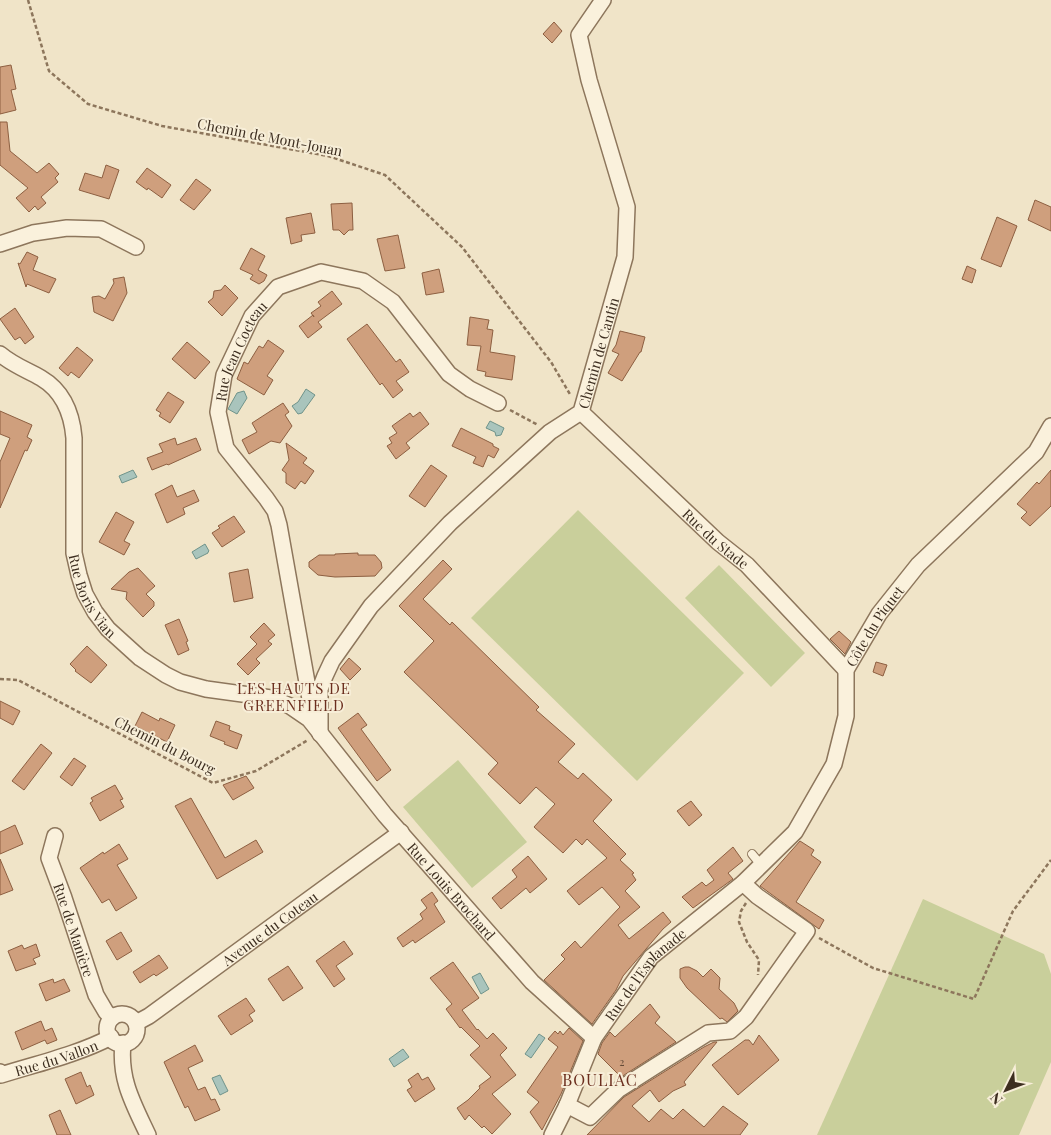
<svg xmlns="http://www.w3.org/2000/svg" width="1051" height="1135" font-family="'Playfair Display',serif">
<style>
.green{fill:#c9cf9b}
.water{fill:#a9c4bc;stroke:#6f938a}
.building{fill:#cf9f7d;stroke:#8d5f41}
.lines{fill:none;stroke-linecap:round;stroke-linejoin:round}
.lane-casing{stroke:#8d765c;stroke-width:10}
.street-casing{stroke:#8d765c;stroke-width:18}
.path{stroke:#8d765c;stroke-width:2.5;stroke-dasharray:4 2.5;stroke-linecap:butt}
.lane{stroke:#faf1dc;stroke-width:8}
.street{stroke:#faf1dc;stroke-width:15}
.labels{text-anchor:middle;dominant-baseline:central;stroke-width:4;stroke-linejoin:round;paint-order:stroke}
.number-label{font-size:11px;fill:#624a37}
.street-label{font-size:14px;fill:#3d2e20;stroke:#f7eed8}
.neighbourhood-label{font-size:15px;letter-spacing:1px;fill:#6b2e1e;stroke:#f7eed8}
.quarter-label{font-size:16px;letter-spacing:1px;fill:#6b2e1e;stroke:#f7eed8}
</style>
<rect width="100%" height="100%" fill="#f0e4c8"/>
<!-- green -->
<g class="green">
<polygon points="578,510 744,673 637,781 471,618"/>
<polygon points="719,565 805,653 771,687 685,598"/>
<polygon points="458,760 527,842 472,888 403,807"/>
<polygon points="923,899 1044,954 1051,974 1051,1062 1019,1135 817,1135"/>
</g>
<!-- water -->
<g class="water">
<polygon points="306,389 315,395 302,413 298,414 292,406 298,402"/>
<polygon points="244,391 247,398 237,414 228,409 237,393"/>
<polygon points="490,421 504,428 501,435 496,436 495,432 486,428"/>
<polygon points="133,470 137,477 122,483 119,476"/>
<polygon points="205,544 209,551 208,552 208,553 196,559 192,552"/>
<polygon points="480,973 489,989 481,994 472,977"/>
<polygon points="539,1034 545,1038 531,1058 525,1054"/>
<polygon points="403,1049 409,1057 394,1067 389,1059"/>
<polygon points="220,1075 228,1091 220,1095 212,1078"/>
</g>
<!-- building -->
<g class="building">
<polygon points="554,22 562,31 552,43 543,34"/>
<polygon points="11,65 16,89 11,90 16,110 0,114 0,67"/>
<polygon points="0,122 7,122 10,151 37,173 49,163 59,174 55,178 58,182 41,197 46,203 38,210 35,206 29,212 16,198 28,188 0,165"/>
<polygon points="106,165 119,170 109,199 79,190 85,173 102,178"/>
<polygon points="147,168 171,185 162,198 148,188 147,190 136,182"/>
<polygon points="196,179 211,190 194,210 180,200"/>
<polygon points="1035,200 1051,207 1051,231 1028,220"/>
<polygon points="352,203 353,230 349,230 344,235 339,230 333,230 331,204"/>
<polygon points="311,213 315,233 301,235 302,241 291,244 286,218"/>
<polygon points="997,217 1017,226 1001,267 981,259"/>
<polygon points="398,235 405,268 385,271 377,239"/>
<polygon points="251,248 265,256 258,270 267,275 264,281 259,284 250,279 253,275 240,269"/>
<polygon points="27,252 38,257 33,270 56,279 49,293 27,284 26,287 18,263 20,264"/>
<polygon points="967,266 976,270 972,283 962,279"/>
<polygon points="439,269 444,292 426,295 422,273"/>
<polygon points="124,277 127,293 113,321 94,312 92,297 99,296 105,299 114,283 113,279"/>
<polygon points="225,285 238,298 222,316 208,302 213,298 214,291 221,290"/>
<polygon points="332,291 342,304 318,322 322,327 308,338 299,326 313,315 314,317 311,313 321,306 318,302"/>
<polygon points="15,308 34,337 25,344 20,337 15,340 0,319"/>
<polygon points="470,317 489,320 487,329 493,330 490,352 515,356 512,380 485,376 486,372 477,370 481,346 467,345"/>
<polygon points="367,324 396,362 400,359 409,372 396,381 403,390 393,398 382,383 380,385 347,339"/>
<polygon points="620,331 645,337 641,352 640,352 622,381 608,373 619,354 612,351 616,345"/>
<polygon points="268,340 284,351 267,376 273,380 264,395 237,379 244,362 248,364 259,346 263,348"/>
<polygon points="187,342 210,362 195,379 172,359"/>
<polygon points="77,347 93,360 79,378 71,372 68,376 59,368"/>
<polygon points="168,392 184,402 170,423 159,416 161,413 156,410"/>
<polygon points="283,403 289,412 285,415 292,426 280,443 271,441 249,454 242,440 257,432 252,423"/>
<polygon points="0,411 32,425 27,437 32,440 27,451 25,450 0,508 0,462 10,438 0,434"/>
<polygon points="420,412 429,424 406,443 410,448 396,459 387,446 392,443 389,438 397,433 392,426 410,413 413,417"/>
<polygon points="461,428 493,444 493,446 499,449 494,458 488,455 483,467 473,463 476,457 452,446"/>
<polygon points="175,438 177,445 196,438 201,450 168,465 167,464 152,470 147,458 163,452 159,444"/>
<polygon points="286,443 307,458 303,463 314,471 305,484 301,481 295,489 286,483 286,473 282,470 289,460"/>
<polygon points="431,465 447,476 425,507 409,496"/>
<polygon points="1051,470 1051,506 1030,526 1021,518 1027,512 1017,504 1037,482 1039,484"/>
<polygon points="172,485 177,497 194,490 199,501 183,508 185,514 167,523 155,494"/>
<polygon points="116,512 134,522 124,541 130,544 124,555 99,542"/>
<polygon points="234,516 245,532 222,547 212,533 220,528 218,526"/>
<polygon points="358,553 358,555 375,555 381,562 382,568 375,576 335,577 318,575 309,567 309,562 319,555 335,555 335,554"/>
<polygon points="443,560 452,569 423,599 450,625 452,622 539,707 536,710 575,744 558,762 578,779 583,773 612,800 593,821 626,854 620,860 634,873 632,874 636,880 625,891 640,907 618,925 629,939 663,912 671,922 663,929 623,976 616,990 592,1024 544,980 565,959 561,955 575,941 581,948 620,907 602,887 579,905 567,891 607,858 587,839 582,845 576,839 563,853 534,827 555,804 536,787 520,804 488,774 498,763 404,672 434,641 399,606"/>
<polygon points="138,568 155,586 146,594 154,602 154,606 143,617 126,599 127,592 111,589 129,572"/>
<polygon points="248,569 253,598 234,602 229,573"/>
<polygon points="179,619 188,641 186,642 189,650 178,655 165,625"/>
<polygon points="264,623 275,635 268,641 272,644 256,659 260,663 248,675 237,664 257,644 250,637"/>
<polygon points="839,631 851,642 845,654 830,639"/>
<polygon points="87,646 107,665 91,683 75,671 76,670 70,664"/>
<polygon points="349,658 361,669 350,680 340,669"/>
<polygon points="876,662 887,665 883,676 873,672"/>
<polygon points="0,701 20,711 13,725 0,718"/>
<polygon points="142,712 159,721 160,718 175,725 167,742 135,726"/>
<polygon points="358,713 367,725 361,729 391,770 377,781 338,728"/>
<polygon points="216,721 230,726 229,730 242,735 237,749 224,744 225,742 210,736"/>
<polygon points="41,744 52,753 24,790 12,781"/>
<polygon points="74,758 86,766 72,786 60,777"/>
<polygon points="246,776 254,788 233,800 223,785"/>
<polygon points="115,785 123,799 120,800 124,807 100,821 90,803 93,801 91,798"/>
<polygon points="191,798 225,858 256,840 263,852 217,879 175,806"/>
<polygon points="691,801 702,815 689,826 677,811"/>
<polygon points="15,825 23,844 0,854 0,832"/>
<polygon points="800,841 814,850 811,855 821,862 796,902 824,920 819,929 760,886"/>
<polygon points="119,844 128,859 117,865 137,898 116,911 109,899 102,903 80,868 103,852 104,854"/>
<polygon points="733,847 743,861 728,873 733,879 693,908 682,897 702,882 706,886 714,880 707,870"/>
<polygon points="528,856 547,879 530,893 526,888 501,909 492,898 517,877 512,870"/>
<polygon points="0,859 13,890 0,895"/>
<polygon points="432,892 438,901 434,904 445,922 415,943 413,940 403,947 397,938 423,919 420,914 427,908 421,900"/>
<polygon points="121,932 132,951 117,960 106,941"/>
<polygon points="344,941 353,954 336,966 345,979 334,987 316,961"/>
<polygon points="36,944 40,956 33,959 36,964 16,971 8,951 22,945 24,949"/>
<polygon points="159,955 168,968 156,976 154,974 140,983 133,972"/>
<polygon points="453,962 479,998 462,1010 477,1030 478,1029 487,1039 493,1033 507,1048 500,1055 516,1075 492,1094 511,1114 492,1134 484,1126 482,1128 469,1115 465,1120 457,1108 468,1100 480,1088 479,1086 491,1077 470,1055 480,1046 461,1027 460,1028 446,1009 452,1004 430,978"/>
<polygon points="288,966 303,988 283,1001 268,979"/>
<polygon points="685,967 689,967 697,971 703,977 711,969 720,978 719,989 734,1003 738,1011 727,1022 722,1018 720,1019 687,988 680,978 680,969"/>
<polygon points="53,979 54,983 64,979 70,991 46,1001 39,984"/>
<polygon points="246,998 255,1011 249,1015 253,1021 231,1035 218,1016"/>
<polygon points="650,1004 660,1017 655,1023 676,1042 621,1077 598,1054 602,1043 610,1032 615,1037"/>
<polygon points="41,1021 45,1031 52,1028 57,1040 47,1044 45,1040 22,1050 15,1032"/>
<polygon points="569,1028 583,1041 561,1094 542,1130 530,1112 539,1102 527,1092 558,1047 548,1039 555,1031 558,1034 560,1031 563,1035"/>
<polygon points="759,1035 779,1060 738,1095 712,1065 745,1040 749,1040 753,1045"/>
<polygon points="714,1042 717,1042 684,1082 686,1085 673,1091 659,1102 650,1090 632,1106 649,1122 661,1109 673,1119 683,1109 704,1127 723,1106 748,1124 740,1135 587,1135 624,1097 704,1047"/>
<polygon points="195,1045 203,1061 188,1068 198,1090 205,1087 211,1100 215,1099 220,1110 195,1121 188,1106 185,1108 164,1062"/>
<polygon points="81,1072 87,1087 90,1085 94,1095 76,1104 65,1079"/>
<polygon points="418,1073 422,1080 428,1077 435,1089 415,1102 407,1090 412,1087 408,1080"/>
<polygon points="60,1110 71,1135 57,1135 49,1115"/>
</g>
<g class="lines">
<defs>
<polyline id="lane" points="752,854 761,865"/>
<g id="street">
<polyline points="0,244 33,233 67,228 101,229 136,247"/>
<path id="s1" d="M0,354c13,11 27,16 41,24 22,13 31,36 33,60v115l5,22 6,19 10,18 13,17 32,29 26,17 14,7 26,7 65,9 19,8 19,13 76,96 147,167 62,56"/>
<path id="s2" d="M581,412l137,130 29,23 99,105"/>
<path id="s3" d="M313,716l-34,-191 -4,-14 -9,-13 -40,-50 -8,-36 6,-37 28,-59 26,-29 43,-15 42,9 30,21 56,72 21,15 28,14"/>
<path id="s4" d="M320,734v-45l5,-13 7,-15 39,-55 79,-83 100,-91 31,-20 44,-155 2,-50 -38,-127 -10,-45 24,-35"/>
<path id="s5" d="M55,836l-6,22 15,40 32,97 10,17 6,6"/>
<circle cx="122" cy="1029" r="15"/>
<path id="s6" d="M136,1023l13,-7 252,-184"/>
<path d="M123,1043c-4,36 10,60 25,92"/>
<path id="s7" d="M0,1072l1,3c35,-11 78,-21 110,-38"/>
<polyline points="567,1105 590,1117 618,1090 654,1067 708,1033 730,1031 746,1017 807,931 757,896 743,883"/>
<path id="s8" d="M552,1135l15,-30 27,-67 57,-81 92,-74 52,-51 39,-68 12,-48v-46l33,-56 39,-49 118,-113 15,-26"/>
</g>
</defs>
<!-- lane casing -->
<use href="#lane" class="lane-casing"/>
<!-- street casing -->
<use href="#street" class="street-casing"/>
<!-- path -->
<g class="path">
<polyline points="28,0 49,71 88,104 162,126 328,156 385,175 462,247 551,362 571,396"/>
<polyline points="510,410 538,425"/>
<polyline points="0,679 18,680 213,783 256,771 308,740"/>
<polyline points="746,903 741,911 739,922 747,942 759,960 758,975"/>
<polyline points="819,938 873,968 974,999 1013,911 1051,860"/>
</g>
<!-- lane -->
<use href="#lane" class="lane"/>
<!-- street -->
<use href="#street" class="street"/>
</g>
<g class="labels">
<!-- number labels -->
<g class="number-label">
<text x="622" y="1061">2</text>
</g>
<!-- street labels -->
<g class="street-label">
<text transform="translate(270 137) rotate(11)">Chemin de Mont-Jouan</text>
<text stroke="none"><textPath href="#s4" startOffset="491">Chemin de Cantin</textPath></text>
<text stroke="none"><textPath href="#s3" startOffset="391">Rue Jean Cocteau</textPath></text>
<text stroke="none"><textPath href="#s2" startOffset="185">Rue du Stade</textPath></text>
<text stroke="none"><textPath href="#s1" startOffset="281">Rue Boris Vian</textPath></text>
<text stroke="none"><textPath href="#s8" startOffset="622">Côte du Piquet</textPath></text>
<text transform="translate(165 745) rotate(27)">Chemin du Bourg</text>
<text stroke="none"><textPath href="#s1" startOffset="768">Rue Louis Brochard</textPath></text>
<text stroke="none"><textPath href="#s6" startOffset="164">Avenue du Coteau</textPath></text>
<text stroke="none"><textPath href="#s5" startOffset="99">Rue de Manière</textPath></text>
<text stroke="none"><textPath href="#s8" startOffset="188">Rue de l'Esplanade</textPath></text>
<text stroke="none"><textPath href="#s7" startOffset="61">Rue du Vallon</textPath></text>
</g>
<!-- neighbourhood labels -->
<g class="neighbourhood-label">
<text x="294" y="688">LES HAUTS DE<tspan x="294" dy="17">GREENFIELD</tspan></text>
</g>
<!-- quarter labels -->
<g class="quarter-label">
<text x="600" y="1079">BOULIAC</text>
</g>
</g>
<!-- north arrow -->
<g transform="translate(1006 1090) rotate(228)" stroke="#f7eed8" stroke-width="4" paint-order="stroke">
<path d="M0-4L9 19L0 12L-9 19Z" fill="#3d2e20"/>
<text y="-8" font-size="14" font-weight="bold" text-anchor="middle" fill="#3d2e20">N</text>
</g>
</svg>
